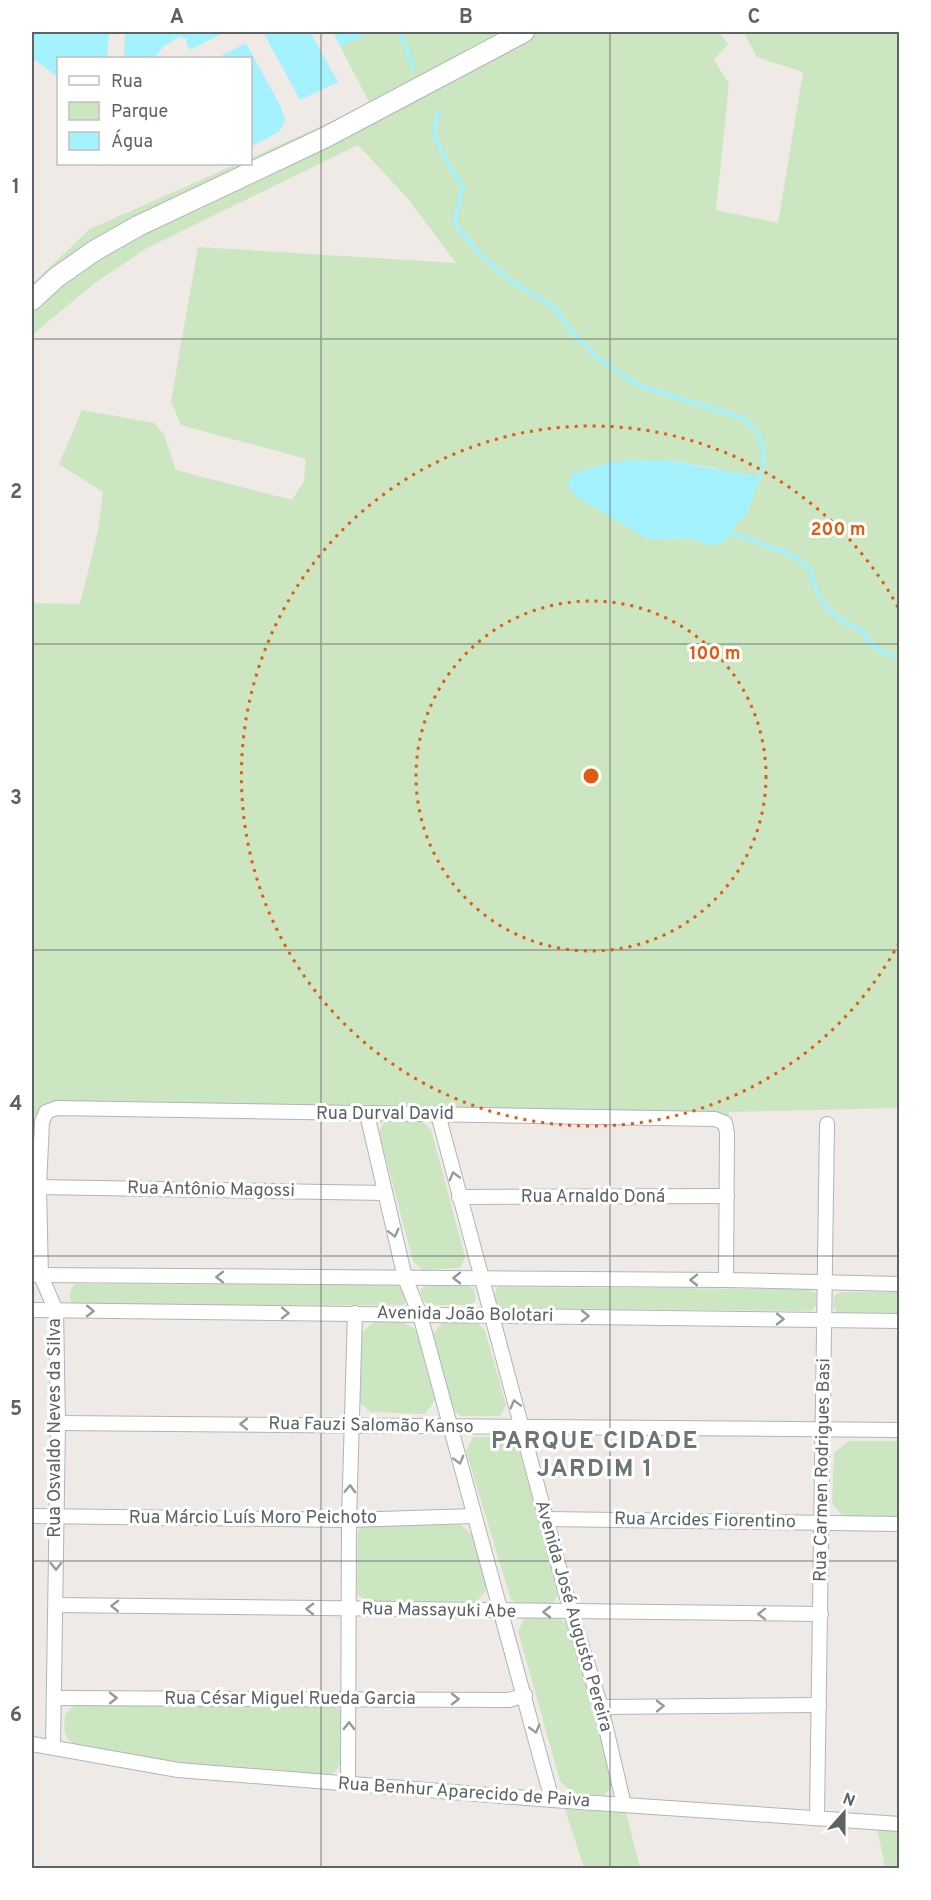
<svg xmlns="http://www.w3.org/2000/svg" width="931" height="1900" font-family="Overpass,sans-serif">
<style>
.green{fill:#cce6c1;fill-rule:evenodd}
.water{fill:#a5f2ff}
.pier{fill:#efeae5}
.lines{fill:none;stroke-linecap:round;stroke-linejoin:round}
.stream{stroke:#a5f2ff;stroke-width:4}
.street-casing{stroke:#b0b5b7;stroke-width:16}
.secondary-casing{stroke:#afb5b8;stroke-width:22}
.street{stroke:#fff;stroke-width:14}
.secondary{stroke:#fff;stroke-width:20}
.oneway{stroke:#969a9b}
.grid{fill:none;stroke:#5d6365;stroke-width:1.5;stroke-opacity:0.55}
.ring{fill:none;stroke:#e15a10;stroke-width:3;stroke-dasharray:3 6}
.labels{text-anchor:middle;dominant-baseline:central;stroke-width:6;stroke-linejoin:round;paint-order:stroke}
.street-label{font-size:18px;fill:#5d6365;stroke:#fff}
.district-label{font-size:24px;font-weight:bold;letter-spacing:1.5px;fill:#6e7577;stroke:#fff}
.centre{fill:#e15a10;stroke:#fff;stroke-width:3}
.ring-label{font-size:18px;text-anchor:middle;font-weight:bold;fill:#e15a10;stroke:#fff;stroke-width:6;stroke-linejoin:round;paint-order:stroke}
.neatline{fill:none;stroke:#5d6365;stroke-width:2}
.grid-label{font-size:20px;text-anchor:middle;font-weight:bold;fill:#5d6365}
</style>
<rect width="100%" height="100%" fill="#efeae5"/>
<!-- green -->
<g class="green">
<polygon points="363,32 516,32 32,294 32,284 90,229 237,164 250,164 251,158 370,104 340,46 364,36"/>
<path d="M532,32h187l9,12 -14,16 15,24 -13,126 62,13 25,-151 -46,-15 -13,-24 155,-1v1076l-170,4 -1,5 -12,-4 -659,-12 -14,4 -8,11 -3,91v-604l48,1 18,-73 5,-39 -44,-28 23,-54 72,13 10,11 12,36 116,30 12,-19 2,-22 -125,-34 -10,-24 27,-154 258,16 -47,-63 -51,-55 -211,103 -52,35 -63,52v-29l67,-51zM641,460l31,1 45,7 31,44 -19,20 -2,9 -16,5 -23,-8 -39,2 -72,-43z"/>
<polygon points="385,1121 421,1121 431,1129 465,1257 460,1268 422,1270 413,1261 379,1132"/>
<path d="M75,1284l321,1 7,3 3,14 -4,3 -328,1c-6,-8 -5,-15 1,-22z"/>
<polygon points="427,1284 468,1286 474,1289 476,1299 472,1305 429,1305 423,1300 420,1290"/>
<path d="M498,1287l309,2 9,4v13l-5,5 -311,-3c-6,-7 -8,-12 -2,-21z"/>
<polygon points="840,1292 899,1292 899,1314 837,1312 833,1306 834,1296"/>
<polygon points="400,1320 418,1331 435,1400 425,1414 371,1412 360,1403 360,1334 374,1322"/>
<polygon points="477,1322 485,1331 506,1405 500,1416 461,1416 453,1410 432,1336 442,1323"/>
<polygon points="508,1436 518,1446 559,1593 553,1603 522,1605 511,1600 466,1451 473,1437"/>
<polygon points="849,1441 899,1441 899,1517 843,1517 832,1503 834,1453"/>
<polygon points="365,1524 461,1525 473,1536 487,1589 477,1601 366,1602 357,1593 358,1530"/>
<polygon points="558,1617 569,1626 612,1777 611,1787 605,1795 574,1794 560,1781 518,1631 525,1618"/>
<path d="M76,1704l258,2 8,6c0,20 8,57 -15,64l-148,-13 -100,-17c-17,-7 -16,-18 -13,-33z"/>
<polygon points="565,1809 626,1813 640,1868 584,1868"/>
<polygon points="877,1827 899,1828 899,1868 885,1868"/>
</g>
<!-- water -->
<g class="water">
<polygon points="32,32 109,32 107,58 58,58 58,77 32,58"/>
<polygon points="125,32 225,32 190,50 186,44 187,39 179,37 163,47 155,58 124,58"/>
<polygon points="263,32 310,32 338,82 300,100"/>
<polygon points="333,32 363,32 365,36 340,46"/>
<polygon points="246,43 280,105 285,120 280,131 251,147 250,58 217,58"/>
<polygon points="641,460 672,461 760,477 748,512 729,532 727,541 711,546 688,538 649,540 577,497 568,486 571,474 608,463"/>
</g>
<!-- pier -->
<polygon class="pier" points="225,32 228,32 191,53 184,45 184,41 180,40 155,58 163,47 179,37 187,39 186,44 191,50"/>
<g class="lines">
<!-- stream -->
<g class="stream">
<polyline points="400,32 414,69"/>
<polyline points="438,111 434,135 447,162 463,186 455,219 458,228 480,254 508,279 555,308 572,332 599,359 638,385 743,418 760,436 764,460 758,480"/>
<path d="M731,528l-2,4 63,23 18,13c5,32 22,51 52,62 9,18 18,24 38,26"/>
</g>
<defs>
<g id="street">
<polyline points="367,1114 405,1278 420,1315 552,1800"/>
<polyline points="438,1114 571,1612 601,1707 624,1805"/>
<polyline points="39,1187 384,1193"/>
<polyline points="459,1197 727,1196"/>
<polyline points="32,1275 726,1280 900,1284"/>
<polyline points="32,1310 900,1321"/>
<polyline points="58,1423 900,1430"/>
<polyline points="32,1516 349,1520 474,1516"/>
<polyline points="546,1519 900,1524"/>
<polyline points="56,1605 821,1614"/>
<polyline points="54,1698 509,1700 525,1695"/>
<polyline points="601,1707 819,1705"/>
<polyline points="32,1744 178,1770 552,1800 900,1824"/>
<polyline points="53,1747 58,1423 56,1311 41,1276 39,1187 42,1122 46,1112 57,1108 715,1119 725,1123 727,1133 726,1280"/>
<polyline points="348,1784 349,1520 355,1313"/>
<polyline points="817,1816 827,1124"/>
</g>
<polyline id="secondary" points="32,300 57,277 94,251 138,226 326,137 524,32"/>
</defs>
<!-- street casing -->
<use href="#street" class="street-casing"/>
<!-- secondary casing -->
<use href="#secondary" class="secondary-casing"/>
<!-- street -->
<use href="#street" class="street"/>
<!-- secondary -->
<use href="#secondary" class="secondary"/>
</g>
<!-- one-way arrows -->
<defs><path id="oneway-chevron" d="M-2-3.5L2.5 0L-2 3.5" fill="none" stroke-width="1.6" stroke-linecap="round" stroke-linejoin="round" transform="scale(1.5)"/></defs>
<g class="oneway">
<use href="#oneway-chevron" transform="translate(454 1176) rotate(-105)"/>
<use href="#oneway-chevron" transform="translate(394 1233) rotate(76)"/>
<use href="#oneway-chevron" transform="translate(220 1277) rotate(-180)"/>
<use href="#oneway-chevron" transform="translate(457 1278) rotate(180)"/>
<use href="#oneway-chevron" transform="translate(694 1280) rotate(-180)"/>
<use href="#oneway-chevron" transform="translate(90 1311) rotate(1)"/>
<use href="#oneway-chevron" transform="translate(285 1313) rotate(1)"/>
<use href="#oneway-chevron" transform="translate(585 1316) rotate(1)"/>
<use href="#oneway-chevron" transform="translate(780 1319) rotate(1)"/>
<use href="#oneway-chevron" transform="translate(515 1404) rotate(-104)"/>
<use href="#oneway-chevron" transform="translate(244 1424) rotate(-180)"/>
<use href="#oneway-chevron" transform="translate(459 1460) rotate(75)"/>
<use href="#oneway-chevron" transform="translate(350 1489) rotate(-88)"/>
<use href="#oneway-chevron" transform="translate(56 1566) rotate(89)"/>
<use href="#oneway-chevron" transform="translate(115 1606) rotate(-179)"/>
<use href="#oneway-chevron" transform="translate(310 1609) rotate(-179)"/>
<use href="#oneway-chevron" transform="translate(547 1612) rotate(-180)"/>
<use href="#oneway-chevron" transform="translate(762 1614) rotate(-180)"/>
<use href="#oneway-chevron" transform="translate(113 1698)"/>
<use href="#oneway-chevron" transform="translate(455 1699)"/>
<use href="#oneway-chevron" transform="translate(660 1706) rotate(-1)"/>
<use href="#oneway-chevron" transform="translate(349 1726) rotate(-89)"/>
<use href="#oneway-chevron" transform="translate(535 1729) rotate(75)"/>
</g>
<!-- grid -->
<path class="grid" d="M321,32v1836M610,32v1836M32,339h868M32,644h868M32,950h868M32,1256h868M32,1561h868"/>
<!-- distance rings -->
<g class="ring">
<circle cx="591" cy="776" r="175"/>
<path d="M899 943A350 350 0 1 1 899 609"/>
</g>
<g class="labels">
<!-- street labels -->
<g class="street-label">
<text x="385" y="1114">Rua Durval David</text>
<text transform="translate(211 1190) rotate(1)">Rua Antônio Magossi</text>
<text x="593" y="1197">Rua Arnaldo Doná</text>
<text transform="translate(465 1315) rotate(1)">Avenida João Bolotari</text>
<text transform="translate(371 1426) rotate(1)">Rua Fauzi Salomão Kanso</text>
<text transform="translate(55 1428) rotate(-90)">Rua Osvaldo Neves da Silva</text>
<text transform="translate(823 1470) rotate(-89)">Rua Carmen Rodrigues Basi</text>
<text x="253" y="1518">Rua Márcio Luís Moro Peichoto</text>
<text transform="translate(705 1521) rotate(1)">Rua Arcides Fiorentino</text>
<text transform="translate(439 1611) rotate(1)">Rua Massayuki Abe</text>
<text transform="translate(573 1616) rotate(74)">Avenida José Augusto Pereira</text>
<text x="290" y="1699">Rua César Miguel Rueda Garcia</text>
<text transform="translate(464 1793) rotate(4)">Rua Benhur Aparecido de Paiva</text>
</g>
<!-- district labels -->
<g class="district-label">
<text x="595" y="1442">PARQUE CIDADE<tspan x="595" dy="28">JARDIM 1</tspan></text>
</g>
</g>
<circle cx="591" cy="776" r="9" class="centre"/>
<g class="ring-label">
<text x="838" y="535">200 m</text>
<text x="715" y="659">100 m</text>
</g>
<!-- border -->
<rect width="931" height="1900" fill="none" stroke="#ffffff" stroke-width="66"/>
<!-- legend -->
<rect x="57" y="57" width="195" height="108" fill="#ffffff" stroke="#bec1c1" stroke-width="1.5"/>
<rect x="69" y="76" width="30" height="9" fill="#ffffff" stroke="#bec1c1" stroke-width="1.5"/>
<text x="111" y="87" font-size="18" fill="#5d6365">Rua</text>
<rect x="69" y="102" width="30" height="18" fill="#cce6c1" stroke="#bec1c1" stroke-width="1.5"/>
<text x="111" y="117" font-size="18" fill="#5d6365">Parque</text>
<rect x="69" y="132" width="30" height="18" fill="#a5f2ff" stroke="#bec1c1" stroke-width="1.5"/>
<text x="111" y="147" font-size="18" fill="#5d6365">Água</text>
<!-- north arrow -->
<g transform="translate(844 1813) rotate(21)" stroke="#ffffff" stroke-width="4.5" paint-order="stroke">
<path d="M0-4.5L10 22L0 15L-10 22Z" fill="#5d6365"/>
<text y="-9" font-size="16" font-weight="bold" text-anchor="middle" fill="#5d6365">N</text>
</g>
<rect x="33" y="33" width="865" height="1834" class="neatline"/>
<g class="grid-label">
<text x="177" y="23">A</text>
<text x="466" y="23">B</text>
<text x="754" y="23">C</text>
<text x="16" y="193">1</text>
<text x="16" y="498">2</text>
<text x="16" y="804">3</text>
<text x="16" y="1110">4</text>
<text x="16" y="1415">5</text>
<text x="16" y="1721">6</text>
</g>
</svg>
